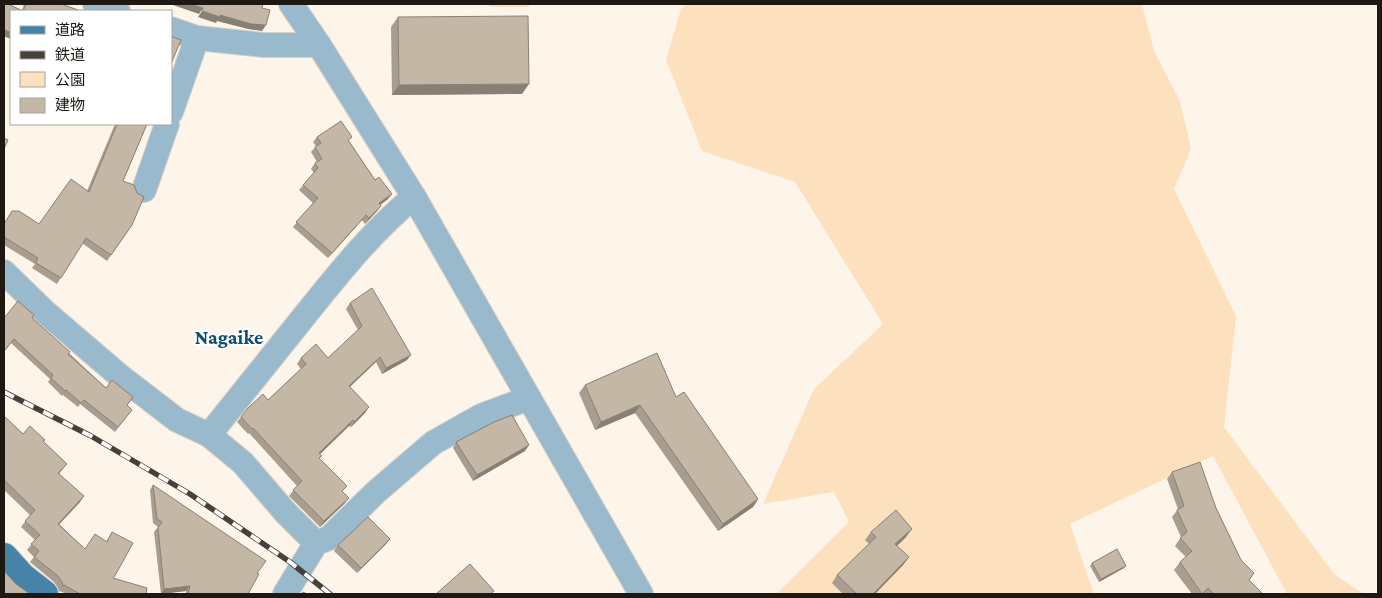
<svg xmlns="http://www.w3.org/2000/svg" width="1382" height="598" font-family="'Crimson Pro','Noto Sans JP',serif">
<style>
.green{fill:#fde1bf}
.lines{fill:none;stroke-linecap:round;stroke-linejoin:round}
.minor-casing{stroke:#d9d1c7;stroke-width:26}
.major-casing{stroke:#d9d1c7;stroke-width:30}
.minor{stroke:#99b9cd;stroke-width:24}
.major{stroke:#4584a8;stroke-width:28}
.rail-casing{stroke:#464039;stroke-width:5.5}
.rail{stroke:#fff;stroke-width:4;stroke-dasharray:11;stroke-linecap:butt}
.wall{fill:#a99d8f}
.shaded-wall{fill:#898074}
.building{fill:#c4b7a6;stroke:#898074}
.labels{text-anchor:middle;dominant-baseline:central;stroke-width:4;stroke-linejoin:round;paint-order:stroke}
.quarter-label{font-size:20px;font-weight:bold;fill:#0c4c6c;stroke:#fff}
</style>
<rect width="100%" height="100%" fill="#fdf4ea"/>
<!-- green -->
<g class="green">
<polygon points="487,4 531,4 528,7 491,7"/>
<polygon points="686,4 1142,4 1154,51 1180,101 1191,149 1174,189 1236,316 1224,427 1335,575 1364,594 1287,594 1213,456 1070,524 1094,594 776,594 849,522 834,492 763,504 814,389 883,324 795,182 702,151 666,60 681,9"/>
</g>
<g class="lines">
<defs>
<g id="minor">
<polyline points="95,4 118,11"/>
<polyline points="291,4 319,45 414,197 641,594"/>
<polyline points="171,29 197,38 264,45 319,45"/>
<polyline points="171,112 197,38"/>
<polyline points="144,190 167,124"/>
<polyline points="4,272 45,312 121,377 177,420 209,435 243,463 285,512 316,543"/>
<path d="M209,435c32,-40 65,-81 97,-121 33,-41 67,-84 108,-117"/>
<polyline points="285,594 316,543 329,538 376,492 433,443 481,416 529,398"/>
</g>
<polyline id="major" points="4,557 22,577 44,594"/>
</defs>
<!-- minor casing -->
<use href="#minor" class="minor-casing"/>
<!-- major casing -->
<use href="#major" class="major-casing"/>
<!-- minor -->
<use href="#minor" class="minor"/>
<!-- major -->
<use href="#major" class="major"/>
<defs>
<polyline id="rail" points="4,392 91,436 190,494 290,562 330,594"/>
</defs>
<!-- rail casing -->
<use href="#rail" class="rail-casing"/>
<!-- rail -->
<use href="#rail" class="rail"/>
</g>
<!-- wall -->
<g class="wall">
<polygon points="4,4 22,10 24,4 61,4 81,11 11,11 11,39 4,36"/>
<polygon points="398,17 522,94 392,95 391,27"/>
<polygon points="115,124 147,124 123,181 132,225 107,261 82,243 57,284 32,268 35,264 4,245 4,223 39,224 87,191"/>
<polygon points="317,137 349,141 388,199 380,205 377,211 365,224 362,220 328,258 293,227 313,203 299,190 314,173 311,169 315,163 317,162 311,152 316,146 313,142"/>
<polygon points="350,303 407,360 382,374 376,362 350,387 365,413 351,427 349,426 320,454 319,459 342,492 345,503 320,527 289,496 297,486 249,433 248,434 237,422 241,417 268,400 301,369 297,364 301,358 328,358 358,330 346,309"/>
<polygon points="4,318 32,318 106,388 132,410 115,432 80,404 78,407 63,395 62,396 48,382 50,379 11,343 4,352"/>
<polygon points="585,385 676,397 758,499 753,507 718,531 635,413 595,430 579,393"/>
<polygon points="4,416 23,434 43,442 67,464 59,474 80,502 59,524 85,549 106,542 112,532 116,574 113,578 146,594 66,594 60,591 59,592 58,588 54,582 30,562 34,557 27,550 35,540 21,527 30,515 4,490"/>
<polygon points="456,442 525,451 473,481 453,448"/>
<polygon points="1172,472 1216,508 1241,560 1254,573 1249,580 1263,594 1192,594 1174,570 1180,562 1186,557 1175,546 1181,537 1172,517 1178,509 1167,479"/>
<polygon points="153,485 257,573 248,594 186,594 186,591 161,594 154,532 158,527 153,523 150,490"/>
<polygon points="871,532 906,537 897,546 909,557 903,565 875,594 843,594 832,583 837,575 869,544 865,540"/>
<polygon points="390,539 386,544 357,573 334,551 338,545"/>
<polygon points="1092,563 1124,568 1099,582 1090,566"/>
</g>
<!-- shaded-wall -->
<g class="shaded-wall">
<polygon points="170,4 190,4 203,8 199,14"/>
<polygon points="202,11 220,15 266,25 262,31 248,29 217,21 216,23 198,17"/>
<polygon points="4,30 11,32 11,39 4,36"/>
<polygon points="529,84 522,94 392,95 399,85"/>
<polygon points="392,194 388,199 375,209 379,203"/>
<polygon points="381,206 377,211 365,224 369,218"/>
<polygon points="366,215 362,220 328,258 332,253"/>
<polygon points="411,355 407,360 382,374 386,368"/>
<polygon points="380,357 376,362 345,391 349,386"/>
<polygon points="640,405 635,413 595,430 601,422"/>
<polygon points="369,407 365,413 351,427 354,422"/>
<polygon points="353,420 349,426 315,459 319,453"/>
<polygon points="529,445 525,451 473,481 477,475"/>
<polygon points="84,496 80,502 54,530 58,524"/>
<polygon points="349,498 345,503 320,527 324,521"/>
<polygon points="758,499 753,507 718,531 723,524"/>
<polygon points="912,529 906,537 890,552 895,544"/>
<polygon points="390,539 386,544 357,573 361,568"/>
<polygon points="909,557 903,565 875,594 873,594"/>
<polygon points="1126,566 1124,568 1099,582 1101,579"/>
<polygon points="190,586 186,591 161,594 164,589"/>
</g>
<!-- building -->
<g class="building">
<polygon points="4,4 8,4 23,11 26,4 61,4 81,11 11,11 11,32 4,30"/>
<polygon points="190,4 263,4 262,8 270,10 266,25 251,24 220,15 220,17 202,11 203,8"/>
<polygon points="528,16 529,84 399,85 398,17"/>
<polygon points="171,36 181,40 171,64"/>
<polygon points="341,121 352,137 348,140 375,180 379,177 392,194 379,203 381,206 369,218 366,215 332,253 296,222 318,198 303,185 318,168 315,163 322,159 315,147 321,143 317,137"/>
<polygon points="117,124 147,124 123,181 134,185 137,193 144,197 132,225 111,255 86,238 61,278 36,263 38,258 4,237 4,224 12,211 19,211 39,224 71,179 89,192"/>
<polygon points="4,138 8,140 4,149"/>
<polygon points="372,288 411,355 386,368 380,357 349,386 369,407 354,422 353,420 319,453 322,456 319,458 347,486 342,491 349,498 324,521 293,490 302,481 253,428 252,429 241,417 248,408 263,394 268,400 306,364 301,358 316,344 328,358 362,326 350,303"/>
<polygon points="18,301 34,315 32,318 70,352 68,354 106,388 112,380 133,397 127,405 132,410 118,427 84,400 81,403 66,390 65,391 51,378 53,375 14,339 4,351 4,318"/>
<polygon points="657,353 676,397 684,392 758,499 723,524 640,405 601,422 585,385"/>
<polygon points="512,415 529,445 477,475 456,442 494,422"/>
<polygon points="4,416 23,434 30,426 45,440 43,441 67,464 58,473 84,496 58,524 85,549 95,534 107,542 112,532 133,543 116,574 113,578 147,588 146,594 80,594 64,585 63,586 62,582 58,576 34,557 39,551 31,544 40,535 25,521 35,510 4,480"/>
<polygon points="1200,462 1216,508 1241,560 1254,573 1249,580 1263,594 1214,594 1208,588 1202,594 1180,562 1192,551 1180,538 1187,532 1177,510 1184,506 1172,472"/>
<polygon points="153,485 266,561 257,573 259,574 248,594 188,594 190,586 164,589 158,528 162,522 157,519"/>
<polygon points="896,510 912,529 895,544 909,557 873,594 857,594 837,575 876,537 871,532"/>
<polygon points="368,517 390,539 361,568 338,545"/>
<polygon points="1117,549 1126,566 1101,579 1092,563"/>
<polygon points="470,564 494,591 490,594 436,594"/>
<polygon points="4,571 16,584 30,594 4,594"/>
<polygon points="303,592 307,594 301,594"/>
</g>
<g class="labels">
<!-- quarter labels -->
<g class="quarter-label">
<text x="229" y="337">Nagaike</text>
</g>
</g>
<!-- border -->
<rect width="1382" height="598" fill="none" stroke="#1d1812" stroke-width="10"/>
<!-- legend -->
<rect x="10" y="10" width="162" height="115" fill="#ffffff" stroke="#a5a3a0"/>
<rect x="20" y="26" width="25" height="8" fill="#4584a8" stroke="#a5a3a0"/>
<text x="55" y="35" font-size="15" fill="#1d1812">道路</text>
<rect x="20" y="51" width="25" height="8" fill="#464039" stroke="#a5a3a0"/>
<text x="55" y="60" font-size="15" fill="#1d1812">鉄道</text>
<rect x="20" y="72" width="25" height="15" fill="#fde1bf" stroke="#a5a3a0"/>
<text x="55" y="85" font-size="15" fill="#1d1812">公園</text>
<rect x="20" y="98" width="25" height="15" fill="#c4b7a6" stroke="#a5a3a0"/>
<text x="55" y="110" font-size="15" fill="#1d1812">建物</text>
</svg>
